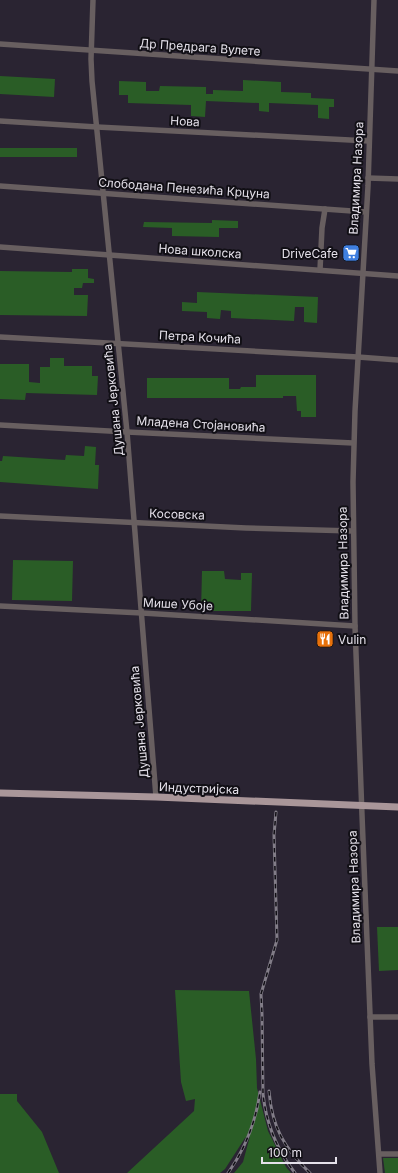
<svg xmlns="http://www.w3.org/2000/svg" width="398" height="1173" font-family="Inter,sans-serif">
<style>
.green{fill:#2a5d26}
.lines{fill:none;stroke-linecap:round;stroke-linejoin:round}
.minor{stroke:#685f60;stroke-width:5.5}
.major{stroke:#a99699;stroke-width:7}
.rail-casing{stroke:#827d88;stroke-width:3}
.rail{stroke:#110f15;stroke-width:1.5;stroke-dasharray:4.5;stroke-linecap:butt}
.labels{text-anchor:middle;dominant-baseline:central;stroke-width:4;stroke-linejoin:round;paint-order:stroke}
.street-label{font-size:12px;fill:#e5e1ea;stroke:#110f15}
.poi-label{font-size:12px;fill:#e5e1ea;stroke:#110f15;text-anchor:end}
</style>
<rect width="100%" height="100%" fill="#2a2432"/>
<!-- green -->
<g class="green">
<polygon points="0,76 55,79 54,97 0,94"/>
<polygon points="243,80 281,82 281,92 311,93 311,98 334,99 334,107 329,107 329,119 318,118 318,105 269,103 269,112 259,111 259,103 206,101 205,117 191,116 191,105 128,103 128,95 119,95 119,81 146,82 146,91 159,91 160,86 206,87 206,94 213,94 213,90 243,91"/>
<rect x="0" y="148" width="77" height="9"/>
<polygon points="212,220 238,221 238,228 219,228 219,237 172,236 172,228 143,227 144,222 212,223"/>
<polygon points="72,269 88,269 88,278 94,279 94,283 83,283 82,288 74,288 74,295 88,295 87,316 0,315 0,271 72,272"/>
<polygon points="197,292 318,297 317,323 304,322 304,307 295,307 294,321 231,318 231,311 221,310 220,319 207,318 207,312 182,311 182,302 197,303"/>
<polygon points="50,358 64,358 64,366 92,366 92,376 98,376 97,395 26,393 25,400 0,399 0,364 29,364 29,382 40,383 40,367 50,367"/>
<polygon points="256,375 316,375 316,417 301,417 301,411 297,411 296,396 283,396 283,398 147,398 147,378 229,378 229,389 240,389 241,387 256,387"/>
<polygon points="85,446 96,447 95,465 99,465 98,489 0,482 0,461 2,461 3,456 65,460 66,455 84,456"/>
<polygon points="13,560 73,561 72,601 12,600"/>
<polygon points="202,571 224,571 225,579 241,580 241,573 252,573 251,611 201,611"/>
<polygon points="377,927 398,927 398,970 379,971"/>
<polygon points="175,990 249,991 256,1059 257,1088 268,1131 286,1167 291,1173 234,1173 243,1162 250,1136 245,1138 225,1169 220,1173 127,1173 194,1111 195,1099 186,1101 181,1082"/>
<polygon points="0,1094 17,1094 17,1101 42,1132 59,1173 0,1173"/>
<polygon points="383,1158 398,1158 398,1173 385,1173"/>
</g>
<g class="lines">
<!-- minor -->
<g class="minor">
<polyline points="93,0 91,59 92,81 127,432 156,797"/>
<polyline points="374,0 368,186 355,411 353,482 355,626 362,815 372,1064 380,1173"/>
<polyline points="0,44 398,71"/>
<polyline points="0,121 97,127 369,141"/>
<polyline points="368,178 398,179"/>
<polyline points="0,186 366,212"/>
<polyline points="0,247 398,276"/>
<polyline points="320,270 322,228 325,209"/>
<polyline points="0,337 358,357 398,360"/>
<polyline points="0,425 127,432 353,443"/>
<polyline points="0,516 246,528 353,531"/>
<polyline points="0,606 142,613 355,626"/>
<polyline points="370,1017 398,1017"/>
<polyline points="379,1154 398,1154"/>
</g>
<!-- major -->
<polyline class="major" points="0,793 156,797 398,807"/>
<defs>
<g id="rail">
<path d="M276,812l-2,23 3,105 -16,54 1,20 1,80c3,29 14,56 32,79"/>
<path d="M269,1091c3,36 15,57 41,82"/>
<path d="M228,1173c17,-24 28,-52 32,-81"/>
</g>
</defs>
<!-- rail casing -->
<use href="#rail" class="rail-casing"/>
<!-- rail -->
<use href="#rail" class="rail"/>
</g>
<!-- icons -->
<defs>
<symbol id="supermarket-square" viewBox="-11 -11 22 22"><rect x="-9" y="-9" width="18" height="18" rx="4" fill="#3f7fe0" stroke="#110f15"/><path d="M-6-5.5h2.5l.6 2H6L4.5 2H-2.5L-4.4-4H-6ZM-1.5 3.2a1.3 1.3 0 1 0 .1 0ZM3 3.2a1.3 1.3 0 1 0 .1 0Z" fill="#fff"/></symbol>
<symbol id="restaurant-square" viewBox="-11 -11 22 22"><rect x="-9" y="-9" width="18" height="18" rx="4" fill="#e8710a" stroke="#110f15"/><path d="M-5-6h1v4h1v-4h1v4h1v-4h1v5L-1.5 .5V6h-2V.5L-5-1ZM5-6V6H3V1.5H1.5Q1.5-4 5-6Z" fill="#fff"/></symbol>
</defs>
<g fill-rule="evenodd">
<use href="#supermarket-square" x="341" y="243" width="20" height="20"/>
<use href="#restaurant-square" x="315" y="629" width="20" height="20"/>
</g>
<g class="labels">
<!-- street labels -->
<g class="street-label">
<text transform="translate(200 47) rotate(4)">Др Предрага Вулете</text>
<text transform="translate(185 121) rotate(3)">Нова</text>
<text transform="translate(356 178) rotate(-87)">Владимира Назора</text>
<text transform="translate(184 188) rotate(4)">Слободана Пенезића Крцуна</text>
<text transform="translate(200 251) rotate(4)">Нова школска</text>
<text transform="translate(200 337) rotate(3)">Петра Кочића</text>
<text transform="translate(113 400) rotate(-96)">Душана Јерковића</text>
<text transform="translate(201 424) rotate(3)">Младена Стојановића</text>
<text transform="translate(177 514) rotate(2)">Косовска</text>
<text transform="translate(343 563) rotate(-91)">Владимира Назора</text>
<text transform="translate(178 604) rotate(3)">Мише Убоје</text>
<text transform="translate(139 722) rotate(-95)">Душана Јерковића</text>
<text transform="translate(199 788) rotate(2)">Индустријска</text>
<text transform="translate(354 887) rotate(-92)">Владимира Назора</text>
</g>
<!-- poi labels -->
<g class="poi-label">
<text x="338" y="253">DriveCafe</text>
<text x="338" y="639" text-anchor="start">Vulin</text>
</g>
</g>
<!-- scale -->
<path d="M262 1157v6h74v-6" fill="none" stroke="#e5e1ea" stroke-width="2"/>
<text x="268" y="1157" font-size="12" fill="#e5e1ea" stroke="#110f15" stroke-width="3" paint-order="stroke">100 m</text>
</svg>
